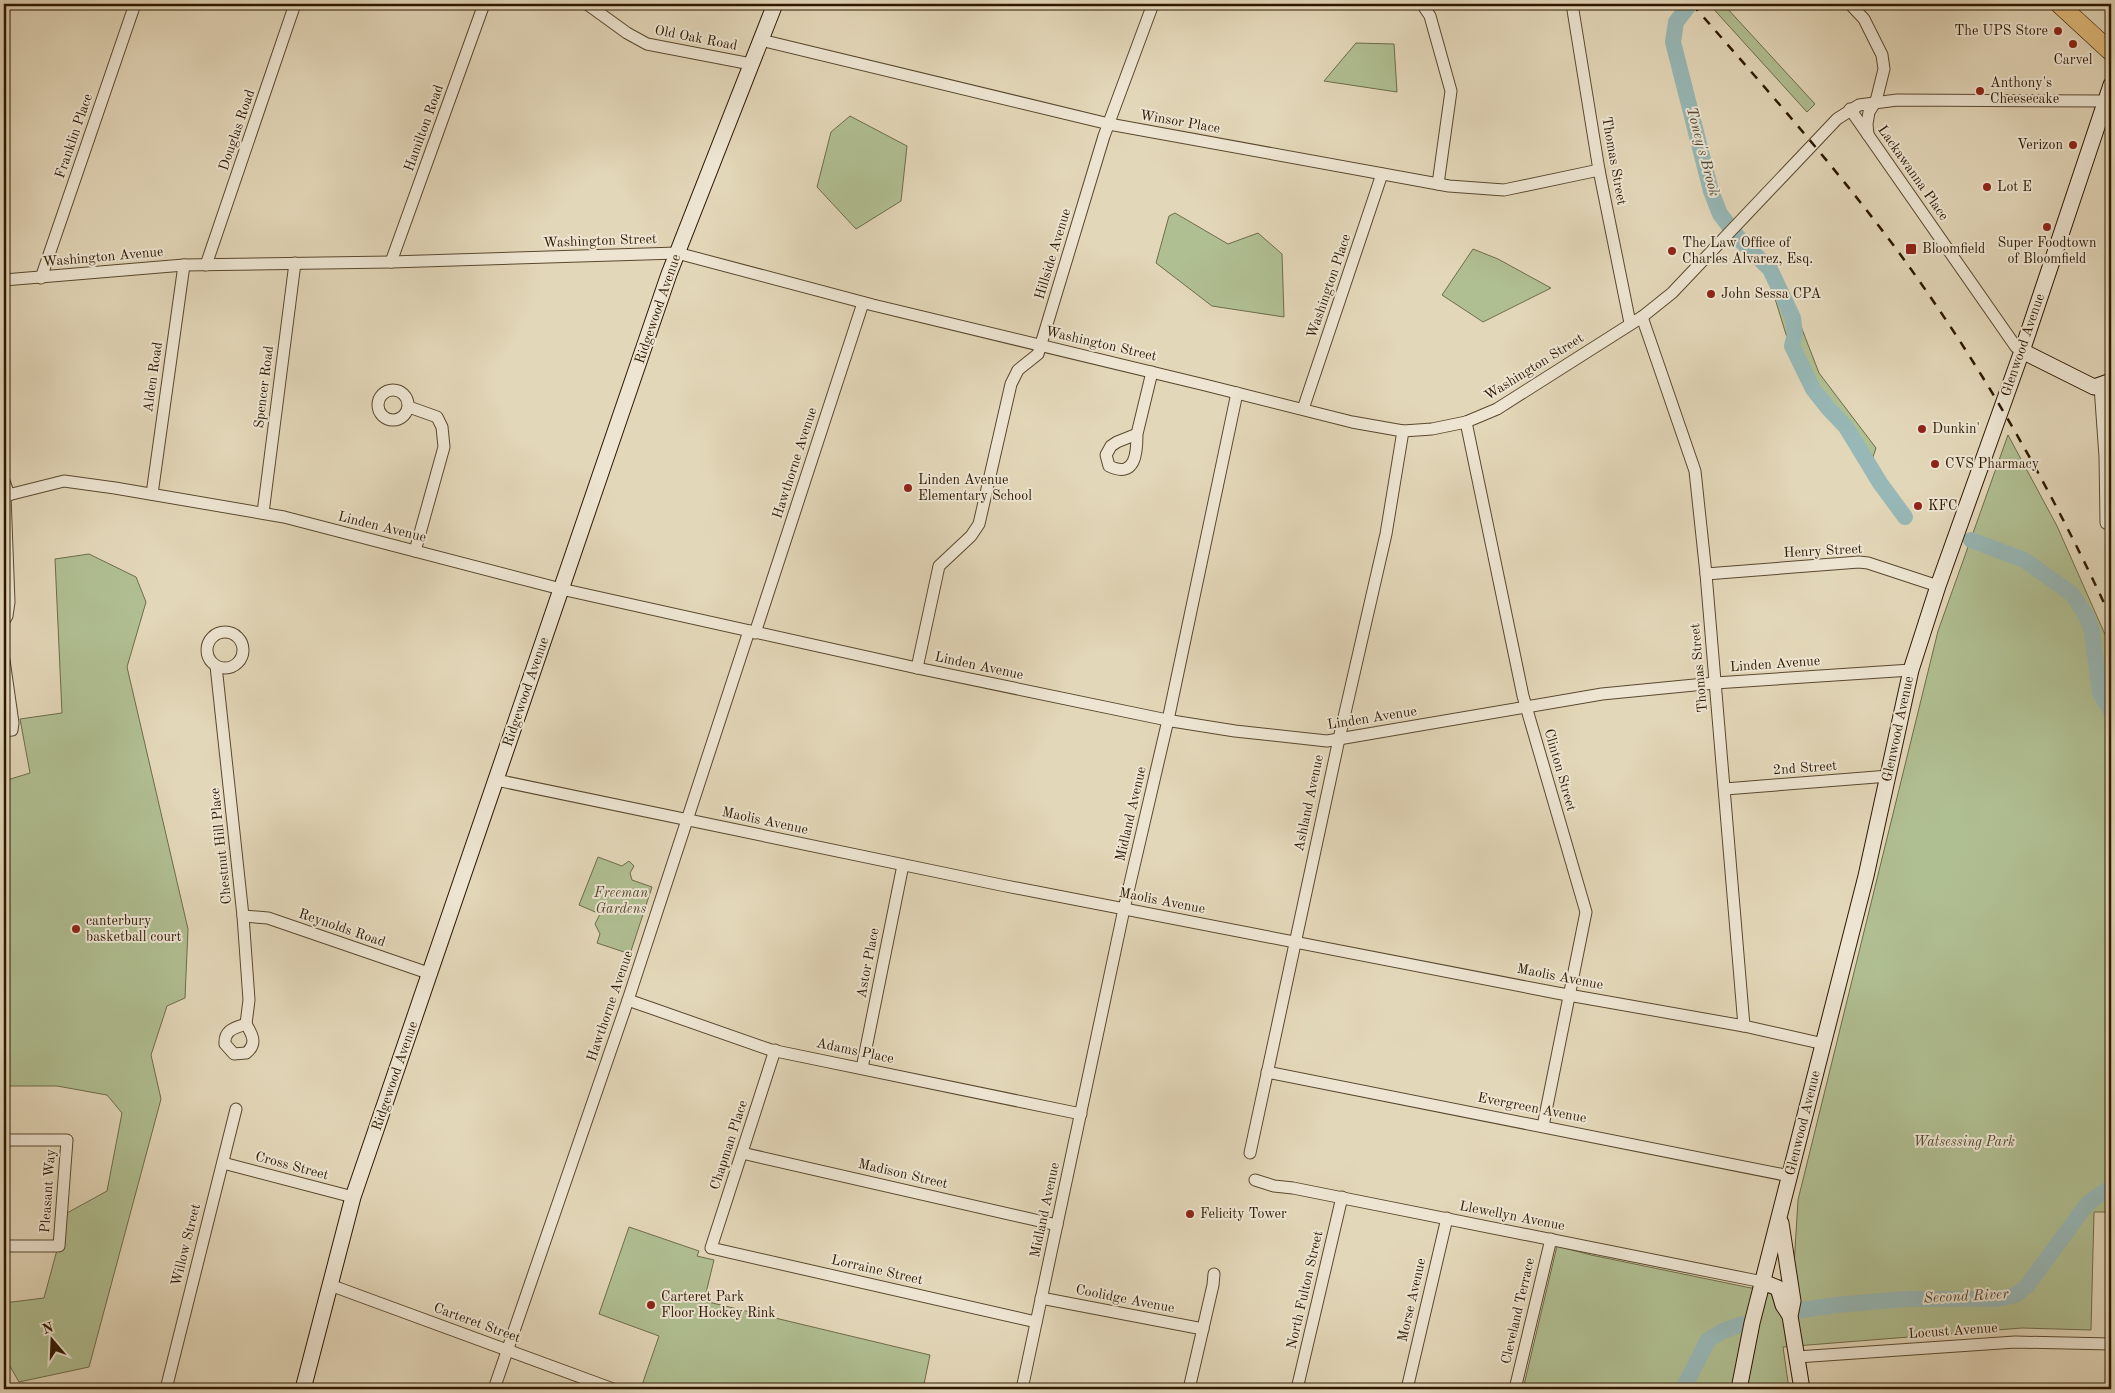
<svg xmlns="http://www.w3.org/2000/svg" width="2115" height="1393" font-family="'Old Standard TT',serif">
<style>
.green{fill:#b0bf92;stroke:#6e6c49}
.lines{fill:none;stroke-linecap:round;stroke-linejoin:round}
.river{stroke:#97b8b7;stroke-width:16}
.street-casing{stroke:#5a482e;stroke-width:13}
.secondary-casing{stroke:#2d1800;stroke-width:17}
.primary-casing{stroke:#2d1800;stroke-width:19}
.street{stroke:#ede5d2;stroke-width:11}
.secondary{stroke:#ede5d2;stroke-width:15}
.primary{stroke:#e2bc7c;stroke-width:18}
.rail{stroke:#2d1800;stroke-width:2.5;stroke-dasharray:9 9;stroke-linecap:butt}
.poi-dot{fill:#8f2418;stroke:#ede5d2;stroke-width:2}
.labels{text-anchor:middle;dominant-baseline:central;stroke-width:4;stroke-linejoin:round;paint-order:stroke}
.poi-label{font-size:14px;fill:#2d1800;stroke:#ede5d2;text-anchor:start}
.street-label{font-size:14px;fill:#2d1800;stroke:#ede5d2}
.park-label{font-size:14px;font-style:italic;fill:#544a2c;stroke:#ede5d2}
.water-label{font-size:15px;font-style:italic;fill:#4d4837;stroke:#ede5d2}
</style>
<rect width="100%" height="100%" fill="#e3d7b9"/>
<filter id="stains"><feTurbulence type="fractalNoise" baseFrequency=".004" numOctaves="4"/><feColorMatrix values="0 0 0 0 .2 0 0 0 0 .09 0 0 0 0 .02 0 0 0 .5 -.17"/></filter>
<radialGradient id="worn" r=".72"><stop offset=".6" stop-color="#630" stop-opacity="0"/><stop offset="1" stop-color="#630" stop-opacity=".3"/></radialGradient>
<!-- green -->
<g class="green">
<polygon points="1709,4 1723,4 1725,6 1815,104 1807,112"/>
<polygon points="1356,43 1394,44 1397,92 1324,81"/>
<polygon points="850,116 907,146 901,201 856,229 817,187 831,132"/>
<polygon points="1175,213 1228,244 1258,233 1282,254 1284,317 1212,306 1156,263 1169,216"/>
<polygon points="1473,249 1498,259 1551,288 1483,322 1442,295"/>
<polygon points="1778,272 1785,285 1819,373 1876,448 1872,460 1881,492 1801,373 1789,344 1772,289"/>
<polygon points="2008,435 2057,526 2111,648 2111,1212 2094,1212 2091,1330 2022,1328 1783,1347 1789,1389 1523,1389 1557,1246 1591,1255 1751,1288 1793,1282 1798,1200 1938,631"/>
<polygon points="89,554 136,577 146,602 127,667 188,929 185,998 167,1006 151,1055 161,1099 89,1367 19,1382 4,1356 4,1303 44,1298 67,1213 107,1191 122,1113 107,1095 57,1086 4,1086 4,781 30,773 20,719 62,713 55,559"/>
<polygon points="598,857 622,866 629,861 634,866 630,873 632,880 652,887 630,954 597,943 600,934 595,924 600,914 579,905"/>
<polygon points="629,1227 699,1251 697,1256 714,1260 704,1301 930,1355 923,1389 654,1389 642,1385 659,1336 599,1314"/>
</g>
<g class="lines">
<!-- river -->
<g class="river">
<polyline points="1690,4 1676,22 1673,42 1711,191 1720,214 1740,240 1770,269 1793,318 1795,334 1792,346 1813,389 1828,408 1846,427 1880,483 1905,517"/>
<polyline points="1971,540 2024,560 2072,594 2087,617 2092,632 2100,693 2111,711"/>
<polyline points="1802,1310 1836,1305 1905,1299 1996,1299 2016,1295 2027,1286 2087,1204 2111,1187"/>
<polyline points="1683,1389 1708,1340 1723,1331 1742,1324"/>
</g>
<defs>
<g id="street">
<polyline points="587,4 627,33 647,44 751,64"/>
<polyline points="1422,4 1430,16 1451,91 1438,184"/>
<polyline points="1572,4 1599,170 1630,323"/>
<polyline points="1850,4 1864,19 1882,55 1884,69 1876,101 1869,112 1867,124 1868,135"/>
<polyline points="761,40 1109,124 1449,186 1504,190 1599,170"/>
<polyline points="1850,109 2016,347 2022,351"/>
<polyline points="391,262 484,4"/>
<polyline points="206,265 295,4"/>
<polyline points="41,278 135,4"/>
<polyline points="4,280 184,265 391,262 677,253 873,305 1205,385 1352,422 1403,431 1432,429 1466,422 1497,409 1642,317 1672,293 1837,119 1859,105 1897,100 2105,101"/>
<polyline points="1642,317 1695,471 1706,574 1744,1026"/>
<polyline points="2100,386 2105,457 2106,523"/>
<circle cx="393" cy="405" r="15"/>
<polyline points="409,407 437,417 442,427 444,447 415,551"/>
<polyline points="1303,409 1382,174"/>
<polyline points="1466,422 1523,696 1586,912 1543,1126"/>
<path d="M1137,434c0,18 -1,45 -28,32l-3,-11 5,-9 6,-4 20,-8 15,-62"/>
<polyline points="4,481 9,495"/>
<polyline points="152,494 184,265"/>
<polyline points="4,496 64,481 115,488 284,517 561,589 917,668 1172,721 1235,731 1327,741 1602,694 1715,683 1911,670"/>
<polyline points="263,513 295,263"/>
<polyline points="1706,574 1859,562 1868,563 1938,586"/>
<polyline points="4,621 7,616 9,602 5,496"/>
<circle cx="225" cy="650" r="18"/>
<polyline points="755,633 863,303"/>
<polyline points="4,660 13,723 12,730 4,731"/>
<polyline points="216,666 243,916 249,1000 246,1024"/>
<polyline points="917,668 939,566 971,536 979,524 1011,384 1018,370 1038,354 1104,136 1153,4"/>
<polyline points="496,780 1001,885 1557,993 1744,1026 1824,1044"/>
<polyline points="1725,789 1889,776"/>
<polyline points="243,916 268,918 431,974"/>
<polyline points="628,1000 771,1050 1081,1114"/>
<path d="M246,1024c6,10 12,20 0,29l-12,1 -9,-10c-1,-14 9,-16 21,-20z"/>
<polyline points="775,1050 711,1248 1036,1322"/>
<polyline points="862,1068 903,865"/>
<polyline points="1267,1072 1790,1176"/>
<polyline points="4,1140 67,1140 59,1246 4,1246"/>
<polyline points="742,1153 1057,1225"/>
<polyline points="1250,1153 1339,739 1386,534 1403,431"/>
<polyline points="223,1163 353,1197"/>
<polyline points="1255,1180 1274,1186 1293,1188 1763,1282"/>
<polyline points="330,1285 613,1389"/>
<polyline points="1041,1298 1203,1329"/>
<polyline points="1797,1357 2015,1342 2111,1344"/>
<polyline points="166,1389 236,1109"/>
<polyline points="494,1389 628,1000 749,631"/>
<polyline points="1022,1389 1124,909 1168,720 1237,393"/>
<polyline points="1189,1389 1213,1285 1214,1274"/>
<polyline points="1297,1389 1342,1197"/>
<polyline points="1407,1389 1447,1218"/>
<polyline points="1515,1389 1551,1239"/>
</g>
<g id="secondary">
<polyline points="2022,351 2094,387 2111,381"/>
<polyline points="1781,1223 1793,1301 1790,1316 1802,1389"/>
<polyline points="1763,1282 1778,1288 1783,1305 1789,1314"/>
<polyline points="303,1389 353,1197 669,274 775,4"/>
<polyline points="1739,1389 1752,1323 1866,876 1911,670 1938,586 2022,351 2111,85"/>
</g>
<polyline id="primary" points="2059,4 2111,52"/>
</defs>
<!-- street casing -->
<use href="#street" class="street-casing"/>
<!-- secondary casing -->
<use href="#secondary" class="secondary-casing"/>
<!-- primary casing -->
<use href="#primary" class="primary-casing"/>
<!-- street -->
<use href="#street" class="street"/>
<!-- secondary -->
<use href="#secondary" class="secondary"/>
<!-- primary -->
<use href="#primary" class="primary"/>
<!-- rail -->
<path class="rail" d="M1692,4c70,80 141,160 205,246 84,114 155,240 214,368"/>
</g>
<!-- markers -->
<g class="poi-dot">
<circle cx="2058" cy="31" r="5"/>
<circle cx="2073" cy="44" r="5"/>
<circle cx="1980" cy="91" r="5"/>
<circle cx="2073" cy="145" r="5"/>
<circle cx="1987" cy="187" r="5"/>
<circle cx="2047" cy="227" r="5"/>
<rect x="1905" y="243" width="12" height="12" rx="2.5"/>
<circle cx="1672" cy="251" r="5"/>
<circle cx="1711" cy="294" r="5"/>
<circle cx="1922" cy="429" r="5"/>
<circle cx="1935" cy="464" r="5"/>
<circle cx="908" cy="488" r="5"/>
<circle cx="1918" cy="506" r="5"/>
<circle cx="76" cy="929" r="5"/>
<circle cx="1190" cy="1214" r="5"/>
<circle cx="651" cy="1305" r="5"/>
</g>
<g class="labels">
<!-- poi labels -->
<g class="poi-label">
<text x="2048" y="31" text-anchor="end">The UPS Store</text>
<text x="2073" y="60" text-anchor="middle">Carvel</text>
<text x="1990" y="83">Anthony's<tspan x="1990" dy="16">Cheesecake</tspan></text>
<text x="2063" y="145" text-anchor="end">Verizon</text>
<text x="1997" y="187">Lot E</text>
<text x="1682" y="243">The Law Office of<tspan x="1682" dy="16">Charles Alvarez, Esq.</tspan></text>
<text x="2047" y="243" text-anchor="middle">Super Foodtown<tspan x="2047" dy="16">of Bloomfield</tspan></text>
<text x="1922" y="249">Bloomfield</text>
<text x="1721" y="294">John Sessa CPA</text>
<text x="1932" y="429">Dunkin'</text>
<text x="1945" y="464">CVS Pharmacy</text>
<text x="918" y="480">Linden Avenue<tspan x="918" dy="16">Elementary School</tspan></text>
<text x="1928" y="506">KFC</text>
<text x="86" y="921">canterbury<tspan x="86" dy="16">basketball court</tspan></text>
<text x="1200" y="1214">Felicity Tower</text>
<text x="661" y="1297">Carteret Park<tspan x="661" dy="16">Floor Hockey Rink</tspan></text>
</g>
<!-- street labels -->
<g class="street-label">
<text transform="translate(696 38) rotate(11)">Old Oak Road</text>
<text transform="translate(1180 122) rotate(10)">Winsor Place</text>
<text transform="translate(424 128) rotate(-70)">Hamilton Road</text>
<text transform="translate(237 130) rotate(-71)">Douglas Road</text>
<text transform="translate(74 136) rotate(-71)">Franklin Place</text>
<text transform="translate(1614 161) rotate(80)">Thomas Street</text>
<text transform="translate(1913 173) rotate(55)">Lackawanna Place</text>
<text transform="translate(600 241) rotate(-2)">Washington Street</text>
<text transform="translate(1053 254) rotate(-73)">Hillside Avenue</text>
<text transform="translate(103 257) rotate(-5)">Washington Avenue</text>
<text transform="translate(1329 286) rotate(-71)">Washington Place</text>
<text transform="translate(658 309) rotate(-71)">Ridgewood Avenue</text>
<text transform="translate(1101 344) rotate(13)">Washington Street</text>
<text transform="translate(2023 345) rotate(-71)">Glenwood Avenue</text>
<text transform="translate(1534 367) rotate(-32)">Washington Street</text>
<text transform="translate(153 377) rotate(-82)">Alden Road</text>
<text transform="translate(264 387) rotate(-83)">Spencer Road</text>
<text transform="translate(795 463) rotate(-72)">Hawthorne Avenue</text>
<text transform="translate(382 527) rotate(14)">Linden Avenue</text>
<text transform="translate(1823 551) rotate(-3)">Henry Street</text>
<text transform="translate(1775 664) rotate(-4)">Linden Avenue</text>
<text transform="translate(979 666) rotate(12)">Linden Avenue</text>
<text transform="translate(1699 668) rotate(-95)">Thomas Street</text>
<text transform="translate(526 692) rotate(-71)">Ridgewood Avenue</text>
<text transform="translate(1372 718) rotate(-9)">Linden Avenue</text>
<text transform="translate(1898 729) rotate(-78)">Glenwood Avenue</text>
<text transform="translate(1805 768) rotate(-4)">2nd Street</text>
<text transform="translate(1560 770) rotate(74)">Clinton Street</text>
<text transform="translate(1309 803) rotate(-78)">Ashland Avenue</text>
<text transform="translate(1131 814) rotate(-77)">Midland Avenue</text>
<text transform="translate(765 821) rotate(12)">Maolis Avenue</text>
<text transform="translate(221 846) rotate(-96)">Chestnut Hill Place</text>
<text transform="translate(1162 901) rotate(11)">Maolis Avenue</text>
<text transform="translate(342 928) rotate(19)">Reynolds Road</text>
<text transform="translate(868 963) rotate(-79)">Astor Place</text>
<text transform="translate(1560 977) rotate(11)">Maolis Avenue</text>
<text transform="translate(610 1006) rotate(-71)">Hawthorne Avenue</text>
<text transform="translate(855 1051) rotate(12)">Adams Place</text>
<text transform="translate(395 1076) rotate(-71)">Ridgewood Avenue</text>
<text transform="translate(1532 1108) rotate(11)">Evergreen Avenue</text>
<text transform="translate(1803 1123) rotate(-76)">Glenwood Avenue</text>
<text transform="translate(729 1145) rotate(-72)">Chapman Place</text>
<text transform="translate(292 1166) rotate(15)">Cross Street</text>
<text transform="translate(903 1174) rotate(13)">Madison Street</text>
<text transform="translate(48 1191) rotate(-86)">Pleasant Way</text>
<text transform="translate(1045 1210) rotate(-78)">Midland Avenue</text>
<text transform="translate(1512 1216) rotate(11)">Llewellyn Avenue</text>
<text transform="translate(186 1245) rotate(-76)">Willow Street</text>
<text transform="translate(877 1270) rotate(13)">Lorraine Street</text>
<text transform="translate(1305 1290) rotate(-77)">North Fulton Street</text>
<text transform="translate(1125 1299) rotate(11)">Coolidge Avenue</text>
<text transform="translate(1412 1300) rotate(-77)">Morse Avenue</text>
<text transform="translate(1518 1311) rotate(-77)">Cleveland Terrace</text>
<text transform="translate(477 1323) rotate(20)">Carteret Street</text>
<text transform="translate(1953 1331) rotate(-4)">Locust Avenue</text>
</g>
<!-- park labels -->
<g class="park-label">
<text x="621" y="893">Freeman<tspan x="621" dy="16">Gardens</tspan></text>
<text x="1964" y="1142">Watsessing Park</text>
</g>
<!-- water labels -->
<g class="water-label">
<text transform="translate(1702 152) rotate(75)">Toney's Brook</text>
<text transform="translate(1966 1297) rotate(-3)">Second River</text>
</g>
</g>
<!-- margin -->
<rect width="2115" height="1393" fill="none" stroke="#e3d7b9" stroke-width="20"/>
<rect x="5" y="5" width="2105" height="1383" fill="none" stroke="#2d1800" stroke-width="2.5"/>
<rect x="10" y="10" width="2095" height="1373" fill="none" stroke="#2d1800"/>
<!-- north arrow -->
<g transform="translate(52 1340) rotate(341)" stroke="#ede5d2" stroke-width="4" paint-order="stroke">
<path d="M0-4L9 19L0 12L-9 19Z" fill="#2d1800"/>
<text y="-8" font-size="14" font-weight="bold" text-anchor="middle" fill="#2d1800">N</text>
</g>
<rect width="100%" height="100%" filter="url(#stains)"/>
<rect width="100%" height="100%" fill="url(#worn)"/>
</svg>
